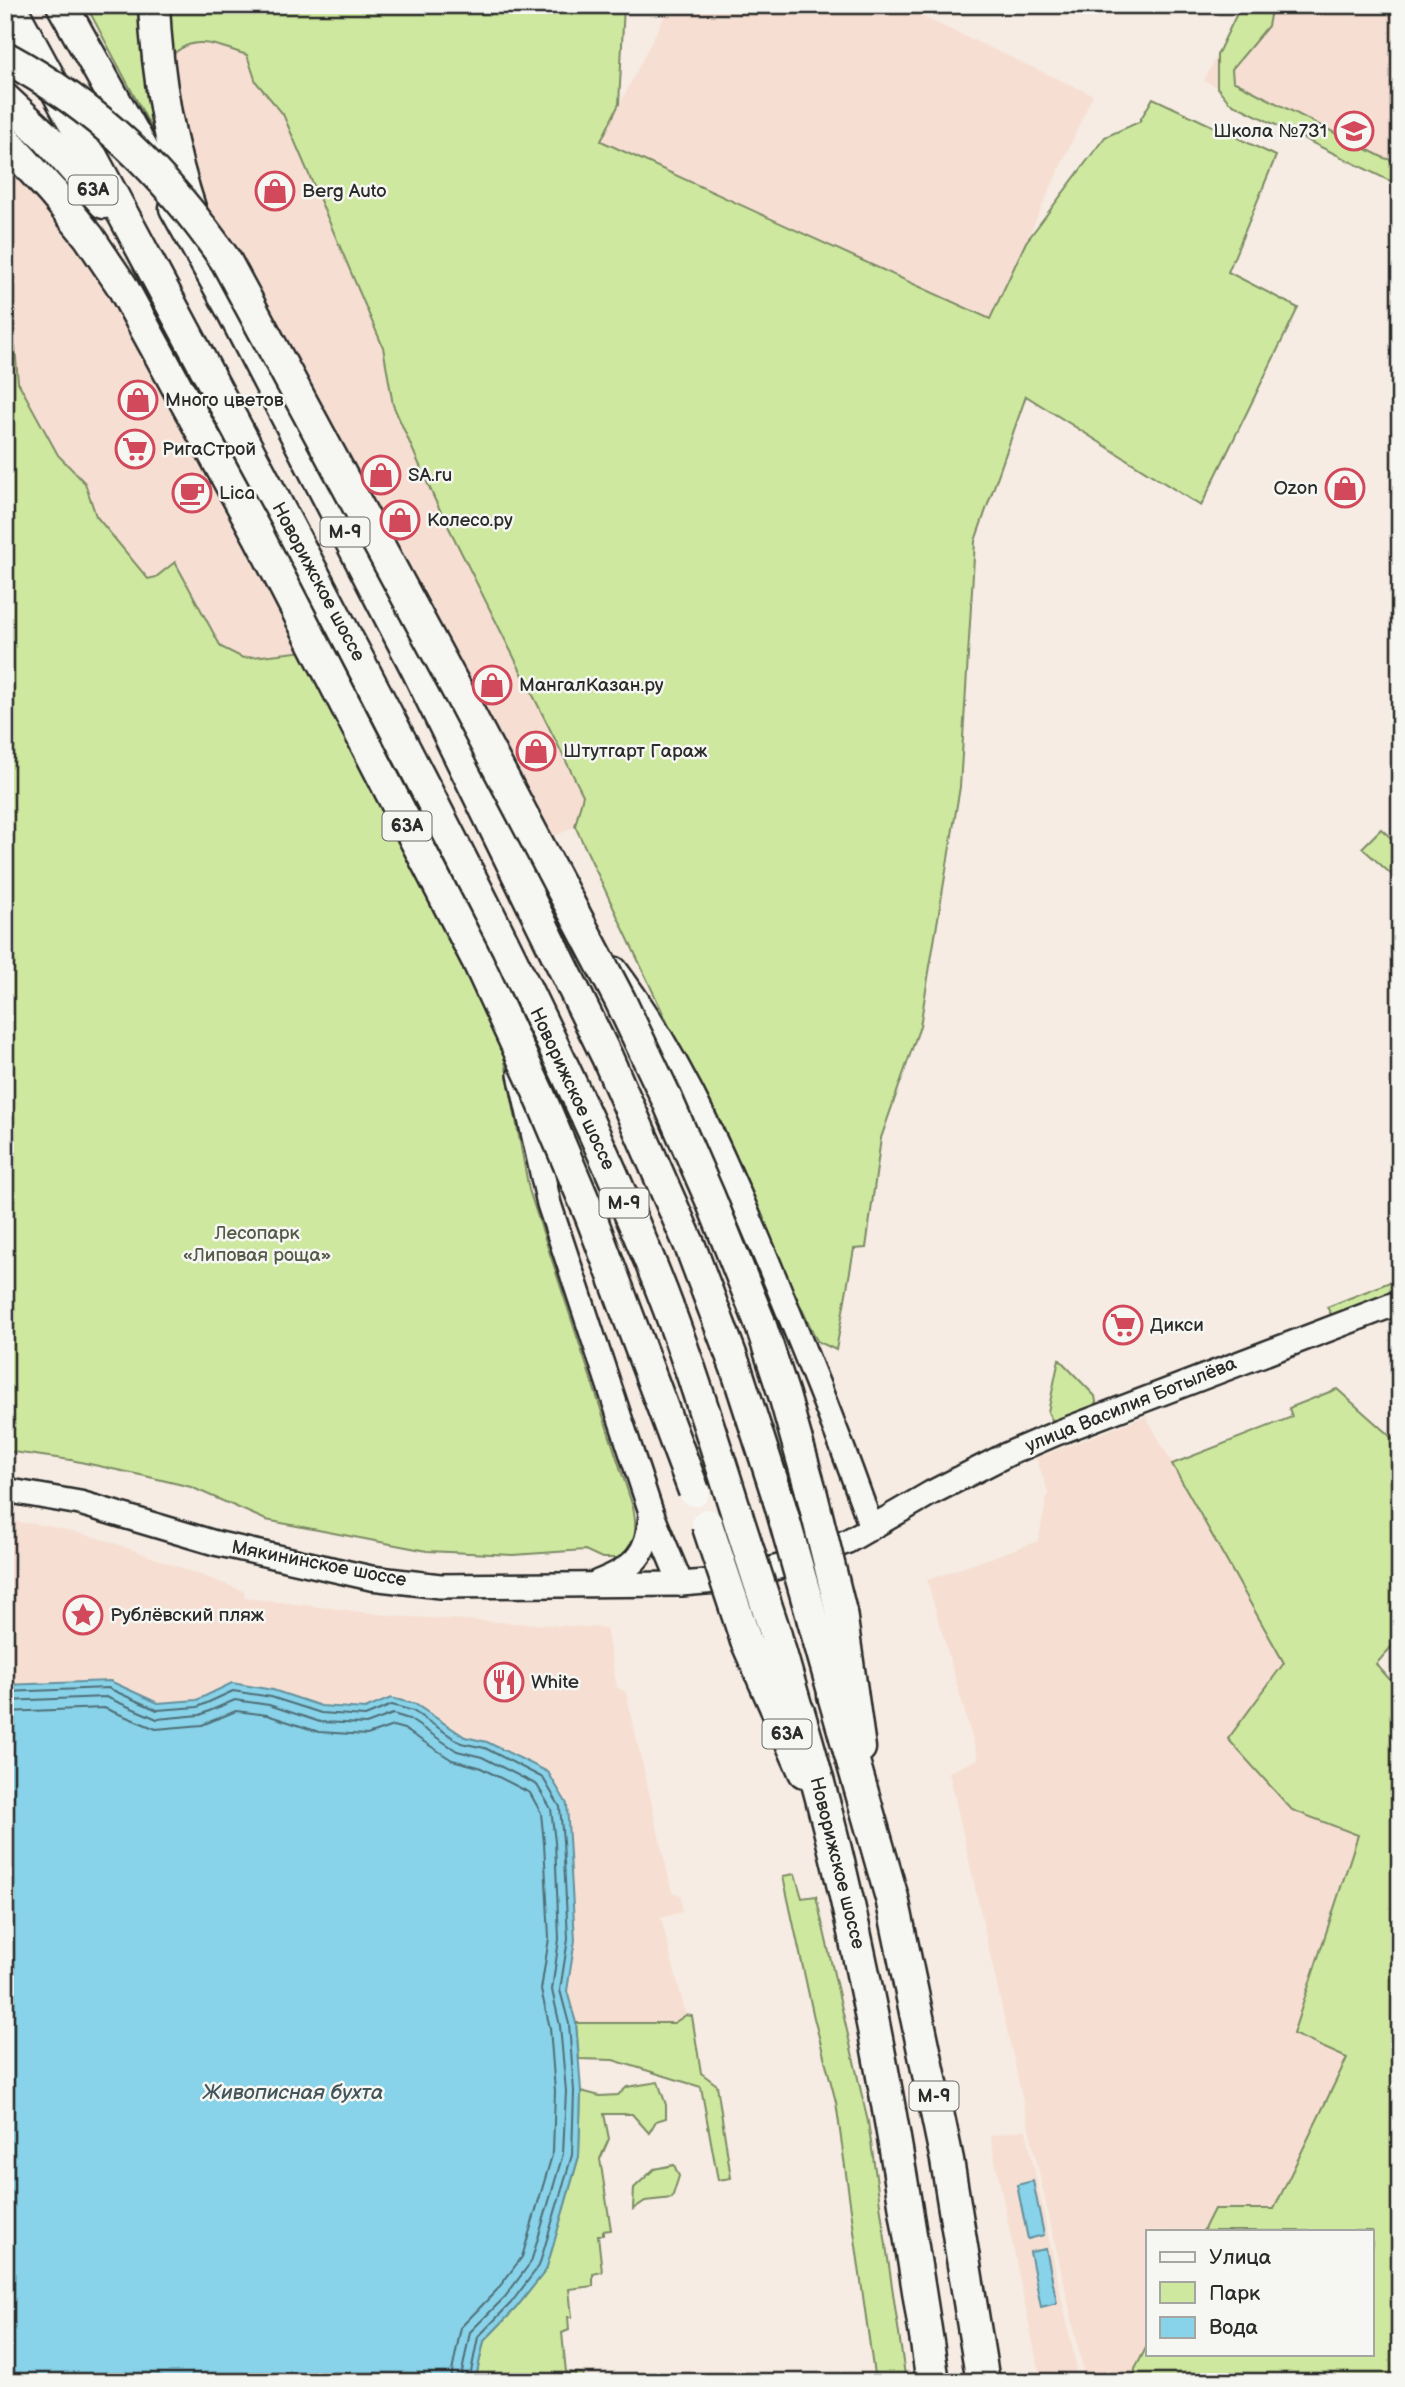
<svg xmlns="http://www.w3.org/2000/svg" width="1405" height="2387" font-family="'Balsamiq Sans',sans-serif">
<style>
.built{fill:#f6dfd2}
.green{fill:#cee99f;stroke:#7c8a65;stroke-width:2}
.water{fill:#88d3e9;stroke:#63909d;stroke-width:2}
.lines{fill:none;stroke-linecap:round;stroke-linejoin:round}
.shore{stroke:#506e77;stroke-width:2}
.tertiary-casing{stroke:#2b2b2b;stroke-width:28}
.trunk-casing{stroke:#2b2b2b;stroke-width:35}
.motorway-casing{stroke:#2b2b2b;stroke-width:37}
.tertiary{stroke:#f6f6f2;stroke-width:23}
.trunk{stroke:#f6f6f2;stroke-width:30}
.motorway{stroke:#f6f6f2;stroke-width:32}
.trunk-bridge-casing{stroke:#2b2b2b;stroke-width:35;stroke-linecap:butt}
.trunk-bridge{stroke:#f6f6f2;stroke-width:30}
.labels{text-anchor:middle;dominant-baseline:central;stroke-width:5;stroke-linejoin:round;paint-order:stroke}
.shield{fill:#f6f6f2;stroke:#686867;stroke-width:2}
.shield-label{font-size:18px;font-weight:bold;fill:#2b2b2b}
.poi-label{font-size:19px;fill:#2b2b2b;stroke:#f6f6f2;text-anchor:start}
.street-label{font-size:19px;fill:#2b2b2b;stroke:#f6f6f2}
.park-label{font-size:19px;fill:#545a48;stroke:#f6f6f2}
.water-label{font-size:21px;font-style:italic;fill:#42555a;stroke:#f6f6f2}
</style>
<rect width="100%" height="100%" fill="#f6ece3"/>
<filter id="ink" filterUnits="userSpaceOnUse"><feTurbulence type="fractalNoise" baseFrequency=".0143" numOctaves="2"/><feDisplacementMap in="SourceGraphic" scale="14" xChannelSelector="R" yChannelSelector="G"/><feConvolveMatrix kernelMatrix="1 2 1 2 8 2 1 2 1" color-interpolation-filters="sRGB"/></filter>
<g filter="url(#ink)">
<!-- built -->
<g class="built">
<polygon points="670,5 897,5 1093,95 991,319 601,141"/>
<polygon points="1241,5 1400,5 1400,176 1204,81"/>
<polygon points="196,43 219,46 248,55 256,82 283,114 383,347 386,373 435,500 583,796 575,826 547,840 202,211 166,62 180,47"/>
<polygon points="5,156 68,232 110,292 305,651 243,658 221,648 175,563 156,577 148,580 96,516 85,483 59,455 18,382 15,347 5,330 5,326 12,322 5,312"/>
<polygon points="1146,1416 1284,1663 1292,1810 1358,1835 1293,2034 1347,2058 1273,2209 1214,2209 1203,2231 1148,2231 1148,2344 1135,2369 1134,2382 1086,2382 949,1772 978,1759 927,1580 1038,1541 1048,1492 1036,1458"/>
<polygon points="5,1520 49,1526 106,1540 244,1591 245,1598 396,1616 606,1628 617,1687 626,1692 672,1892 681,1895 682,1912 661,1918 686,2015 675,2023 576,2023 567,1991 575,1940 567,1804 487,1742 465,1737 391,1698 365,1709 321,1706 273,1690 232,1683 197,1700 158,1703 110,1681 5,1685"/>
<polygon points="1026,2129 1077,2369 1063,2382 1041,2382 990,2136"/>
</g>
<!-- green -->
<g class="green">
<polygon points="86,5 142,5 156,137"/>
<path d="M167,5h457l-5,99 -18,37 389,178 36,-77 79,-105 34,-15 14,-24 123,58 -48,116 70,36 -97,198 -175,-110 -51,145 -15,246 -40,239 -39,112 -15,110 -12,1 -18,101 -19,-9 -242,-515 8,-31 -148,-295 -42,-95 -10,-58 -100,-233 -27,-32 -9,-27c-32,-10 -56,-24 -81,7z"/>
<polygon points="1241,5 1272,5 1268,26 1232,69 1233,81 1384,158 1400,162 1400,186 1229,102 1217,87 1217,55"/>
<path d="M5,344l10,3 3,35 40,73 27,28 11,33 52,63 8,-2 19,-15 46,85 22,11 62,-7 195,384 29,155 104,317c4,20 4,36 -11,51h-20l-17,-8 -72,5 -86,-4 -161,-31 -75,-33 -46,-11 -74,-16 -66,-9z"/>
<polygon points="1381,829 1400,846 1400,882 1362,848"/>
<polygon points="1400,1278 1400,1294 1334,1320 1327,1307"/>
<path d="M1059,1359l36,37 1,6c-5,11 -31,20 -44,18l-4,-8z"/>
<polygon points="1337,1389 1400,1445 1400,1596 1393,1645 1376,1664 1400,1691 1400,2382 1134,2382 1135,2369 1148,2344 1148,2354 1372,2354 1372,2231 1203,2231 1214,2209 1274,2209 1347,2058 1293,2034 1358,1835 1292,1810 1228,1739 1284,1663 1172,1464 1292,1417 1289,1408"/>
<polygon points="795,1874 802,1898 816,1896 868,2122 906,2382 875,2382 836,2102 814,2018 783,1876"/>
<polygon points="686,2015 692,2016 701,2073 717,2085 731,2178 718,2180 701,2087 613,2060 579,2059 576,2023 674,2023"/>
<polygon points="658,2082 666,2105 666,2118 656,2121 649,2133 632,2114 604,2114 609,2139 600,2159 611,2230 603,2231 603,2235 598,2235 602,2272 593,2274 593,2286 569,2289 572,2317 568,2317 569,2330 562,2333 566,2372 583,2374 584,2382 475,2382 484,2341 516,2308 546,2270 579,2156 581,2091 600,2096 618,2095 627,2087"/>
<polygon points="674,2165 679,2176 672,2198 645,2201 633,2209 634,2188 654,2169"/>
</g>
<!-- water -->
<g class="water">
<polygon points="110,1681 158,1703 197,1700 232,1683 273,1690 321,1706 365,1709 391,1698 415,1704 465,1737 487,1742 548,1772 567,1804 575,1940 567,1991 576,2023 581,2091 579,2156 546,2270 516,2308 484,2341 475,2382 5,2382 5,1685"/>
<polygon points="1033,2181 1044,2235 1028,2239 1017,2185"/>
<polygon points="1046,2249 1057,2303 1041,2307 1030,2252"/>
</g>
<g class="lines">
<!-- shore -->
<g class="shore">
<polyline points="5,1692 108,1688 157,1710 198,1707 233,1691 271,1697 321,1713 365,1716 392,1705 413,1711 461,1743 485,1748 543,1778 560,1807 563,1841 568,1939 560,1990 569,2024 574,2091 572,2155 539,2266 511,2303 478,2337 469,2382"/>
<polyline points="5,1701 106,1697 157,1719 200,1715 235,1700 269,1705 320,1722 366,1724 393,1714 409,1719 457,1751 482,1757 537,1785 551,1809 555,1842 559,1939 552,1990 560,2026 566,2091 563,2154 531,2262 505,2297 470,2332 460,2382"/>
<polyline points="5,1712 104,1708 156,1729 202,1725 236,1711 267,1715 319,1732 367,1735 393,1726 404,1729 452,1760 479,1767 530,1793 541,1813 544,1843 549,1938 541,1990 550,2028 555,2091 553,2152 522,2257 497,2290 461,2327 450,2382"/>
</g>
<defs>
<g id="tertiary">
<polyline points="502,826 547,880"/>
<path d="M615,969c71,95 117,206 162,315 33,81 66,161 94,243"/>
<polyline points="520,1074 549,1204 651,1512 681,1584"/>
<polyline points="5,1490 80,1503 215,1543 371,1578 440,1586 681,1584 729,1580 790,1564 848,1541 931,1493 1008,1454 1057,1433 1400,1302"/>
<path d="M598,1582c37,-14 51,-29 53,-69"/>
</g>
<g id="trunk">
<path d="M10,5c116,213 229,426 341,640 104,199 208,400 295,607 36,85 63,174 91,263"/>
<polyline points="62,5 151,164"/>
<path d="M154,5c3,72 16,144 39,212"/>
<polyline points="5,99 46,137 104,203"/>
<polyline points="5,140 54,194"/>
<polyline points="175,208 229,305 417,670 607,1057 690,1246 736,1368 779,1501"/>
<polyline points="759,1320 784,1395 811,1491"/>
<polyline points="841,1612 860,1748"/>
<polyline points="813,1621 834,1695"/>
<polyline points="775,1632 798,1712"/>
<polyline points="746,1641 804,1772"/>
</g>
<g id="motorway">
<polyline points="834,1695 892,1898 947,2160 983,2382"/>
<path d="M798,1712c65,219 101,445 135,670"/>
</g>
</defs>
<!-- tertiary casing -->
<use href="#tertiary" class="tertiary-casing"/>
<!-- trunk casing -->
<use href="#trunk" class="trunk-casing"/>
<!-- motorway casing -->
<use href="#motorway" class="motorway-casing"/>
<!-- tertiary -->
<use href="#tertiary" class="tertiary"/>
<!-- trunk -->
<use href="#trunk" class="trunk"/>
<!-- motorway -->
<use href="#motorway" class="motorway"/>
<defs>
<g id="trunk-bridge">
<path d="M5,57c92,50 162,118 221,204l237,440 157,299 46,97 44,101 49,122"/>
<polyline points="54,194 89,237 122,286 258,535 478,962 539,1094 591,1217 694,1491"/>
<polyline points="811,1491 841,1612"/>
<polyline points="779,1501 813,1621"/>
<polyline points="737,1515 775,1632"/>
<polyline points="707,1524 746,1641"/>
</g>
</defs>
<!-- trunk-bridge casing -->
<use href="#trunk-bridge" class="trunk-bridge-casing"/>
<!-- trunk-bridge -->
<use href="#trunk-bridge" class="trunk-bridge"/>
</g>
</g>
<!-- icons -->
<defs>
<symbol id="school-ring" viewBox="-11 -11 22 22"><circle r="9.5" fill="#f6f6f2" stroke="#d1495b" stroke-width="1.5"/><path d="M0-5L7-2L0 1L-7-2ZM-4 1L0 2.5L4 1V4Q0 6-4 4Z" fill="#d1495b"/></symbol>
<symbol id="shop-ring" viewBox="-11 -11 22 22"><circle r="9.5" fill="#f6f6f2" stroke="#d1495b" stroke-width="1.5"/><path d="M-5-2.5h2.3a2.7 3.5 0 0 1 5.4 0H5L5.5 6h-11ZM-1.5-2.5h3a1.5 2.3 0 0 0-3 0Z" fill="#d1495b"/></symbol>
<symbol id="supermarket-ring" viewBox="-11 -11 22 22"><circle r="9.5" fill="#f6f6f2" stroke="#d1495b" stroke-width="1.5"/><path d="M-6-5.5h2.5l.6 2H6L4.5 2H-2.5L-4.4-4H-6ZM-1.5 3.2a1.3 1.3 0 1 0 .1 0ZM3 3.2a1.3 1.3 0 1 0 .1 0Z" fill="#d1495b"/></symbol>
<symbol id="cafe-ring" viewBox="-11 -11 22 22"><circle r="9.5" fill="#f6f6f2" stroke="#d1495b" stroke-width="1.5"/><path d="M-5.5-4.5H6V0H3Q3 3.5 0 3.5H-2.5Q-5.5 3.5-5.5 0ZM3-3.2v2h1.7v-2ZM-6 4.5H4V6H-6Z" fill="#d1495b"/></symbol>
<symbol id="sight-ring" viewBox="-11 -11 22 22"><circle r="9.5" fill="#f6f6f2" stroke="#d1495b" stroke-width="1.5"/><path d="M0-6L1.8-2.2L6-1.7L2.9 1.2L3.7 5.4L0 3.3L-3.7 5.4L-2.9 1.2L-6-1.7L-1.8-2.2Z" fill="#d1495b"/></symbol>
<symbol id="restaurant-ring" viewBox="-11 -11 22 22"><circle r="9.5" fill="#f6f6f2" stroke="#d1495b" stroke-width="1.5"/><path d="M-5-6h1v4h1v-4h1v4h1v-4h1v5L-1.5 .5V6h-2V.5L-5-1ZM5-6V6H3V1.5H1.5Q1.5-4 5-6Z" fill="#d1495b"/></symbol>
</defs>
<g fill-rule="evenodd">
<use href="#school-ring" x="1332" y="109" width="44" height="44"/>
<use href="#shop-ring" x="253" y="169" width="44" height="44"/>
<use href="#shop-ring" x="116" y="378" width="44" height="44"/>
<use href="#supermarket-ring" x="113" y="427" width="44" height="44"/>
<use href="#shop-ring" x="359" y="453" width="44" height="44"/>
<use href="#shop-ring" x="1323" y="466" width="44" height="44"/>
<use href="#cafe-ring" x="170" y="471" width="44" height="44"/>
<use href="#shop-ring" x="378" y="498" width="44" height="44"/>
<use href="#shop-ring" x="470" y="663" width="44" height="44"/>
<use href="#shop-ring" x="514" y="729" width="44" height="44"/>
<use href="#supermarket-ring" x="1101" y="1303" width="44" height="44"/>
<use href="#sight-ring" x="61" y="1593" width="44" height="44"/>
<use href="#restaurant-ring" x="482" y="1660" width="44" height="44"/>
</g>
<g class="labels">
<!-- shield labels -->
<g class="shield">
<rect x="68.5" y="175.5" width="49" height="29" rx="5"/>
<rect x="320.5" y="517.5" width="49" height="29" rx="5"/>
<rect x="382.5" y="811.5" width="49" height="29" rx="5"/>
<rect x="599.5" y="1188.5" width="49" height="29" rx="5"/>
<rect x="762.5" y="1719.5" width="49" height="29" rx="5"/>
<rect x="909.5" y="2081.5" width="49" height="29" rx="5"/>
</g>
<g class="shield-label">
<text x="93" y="190">63A</text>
<text x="345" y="532">М-9</text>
<text x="407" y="826">63A</text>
<text x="624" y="1203">М-9</text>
<text x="787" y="1734">63A</text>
<text x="934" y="2096">М-9</text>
</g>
<!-- poi labels -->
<g class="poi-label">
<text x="1327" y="131" text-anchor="end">Школа №731</text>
<text x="302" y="191">Berg Auto</text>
<text x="165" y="400">Много цветов</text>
<text x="162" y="449">РигаСтрой</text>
<text x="408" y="475">SA.ru</text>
<text x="1318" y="488" text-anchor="end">Ozon</text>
<text x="219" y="493">Lica</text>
<text x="427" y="520">Колесо.ру</text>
<text x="519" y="685">МангалКазан.ру</text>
<text x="563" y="751">Штутгарт Гараж</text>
<text x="1150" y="1325">Дикси</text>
<text x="110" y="1615">Рублёвский пляж</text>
<text x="531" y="1682">White</text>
</g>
<!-- street labels -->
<g class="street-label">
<text transform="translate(318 582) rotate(62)">Новорижское шоссе</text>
<text transform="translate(572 1089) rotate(65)">Новорижское шоссе</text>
<text transform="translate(1131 1405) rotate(-22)">улица Василия Ботылёва</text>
<text transform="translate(319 1564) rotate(11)">Мякининское шоссе</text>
<text transform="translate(837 1863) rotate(76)">Новорижское шоссе</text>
</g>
<!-- park labels -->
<g class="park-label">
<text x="257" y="1233">Лесопарк<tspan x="257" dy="22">«Липовая роща»</tspan></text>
</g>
<!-- water labels -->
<g class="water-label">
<text x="293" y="2092">Живописная бухта</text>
</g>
</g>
<!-- margin -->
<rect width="1405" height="2387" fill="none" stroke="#f6f6f2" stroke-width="28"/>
<rect x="14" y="14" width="1377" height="2359" fill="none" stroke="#2b2b2b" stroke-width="2.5" filter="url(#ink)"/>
<!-- legend -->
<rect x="1146" y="2230" width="228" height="126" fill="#f6f6f2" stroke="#a5a5a2" stroke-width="2"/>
<rect x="1160" y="2252" width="35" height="10" fill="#f6f6f2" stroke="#a5a5a2" stroke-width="2"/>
<text x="1209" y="2264" font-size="21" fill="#2b2b2b">Улица</text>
<rect x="1160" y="2282" width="35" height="21" fill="#cee99f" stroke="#a5a5a2" stroke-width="2"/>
<text x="1209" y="2300" font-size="21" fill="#2b2b2b">Парк</text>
<rect x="1160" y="2317" width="35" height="21" fill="#88d3e9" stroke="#a5a5a2" stroke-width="2"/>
<text x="1209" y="2334" font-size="21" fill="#2b2b2b">Вода</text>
</svg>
